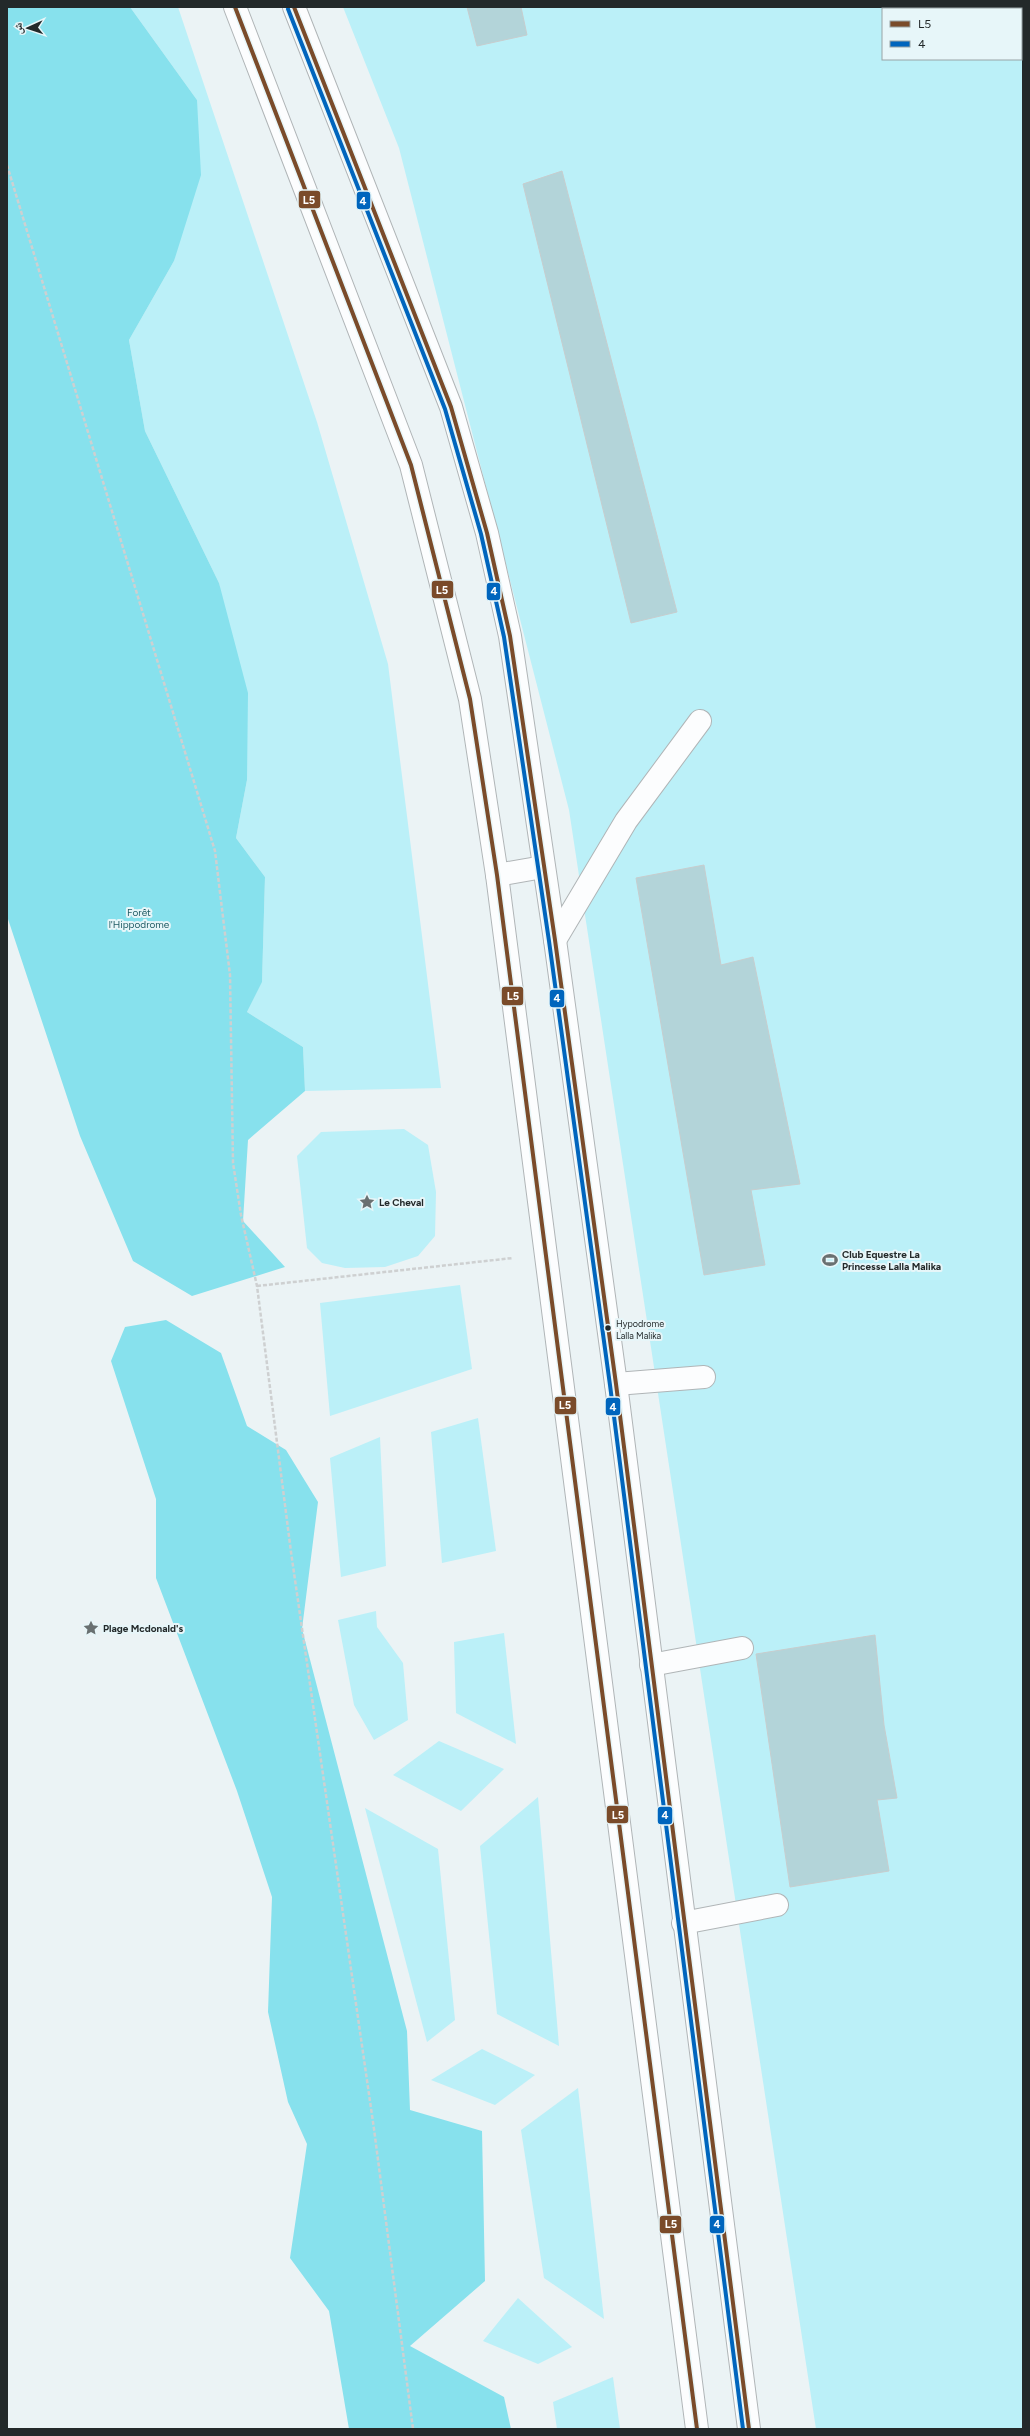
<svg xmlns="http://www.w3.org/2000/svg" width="1030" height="2436" font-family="Figtree,'Noto Naskh Arabic',sans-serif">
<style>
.green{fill:#bbf0f8;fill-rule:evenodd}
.forest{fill:#87e1ed}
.building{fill:#b3d4d9;stroke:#c7cdce}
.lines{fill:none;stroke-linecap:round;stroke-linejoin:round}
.street-casing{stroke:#b0b5b7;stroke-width:24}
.highway-casing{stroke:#b0b5b7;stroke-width:24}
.path{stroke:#ced0d1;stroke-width:2.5;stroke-dasharray:4 2;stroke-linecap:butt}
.street{stroke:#fcfdfe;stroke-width:22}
.highway{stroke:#fcfdfe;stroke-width:22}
.bus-1-casing{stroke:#e7f6f9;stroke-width:7}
.bus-2-casing{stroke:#e7f6f9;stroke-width:7}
.bus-1{stroke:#7a4b2a;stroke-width:4}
.bus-2{stroke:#0065bd;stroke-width:4}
.bus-dot{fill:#23292a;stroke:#e7f6f9;stroke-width:1.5}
.labels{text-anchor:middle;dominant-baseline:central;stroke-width:4;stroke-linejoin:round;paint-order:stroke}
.bus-label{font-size:9px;fill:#23292a;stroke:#e7f6f9;text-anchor:start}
.park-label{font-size:10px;fill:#1f5b64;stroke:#e7f6f9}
.poi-label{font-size:10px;font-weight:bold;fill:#23292a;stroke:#e7f6f9;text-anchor:start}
.line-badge{stroke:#e7f6f9;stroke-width:1.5}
.badge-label{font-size:11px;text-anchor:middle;font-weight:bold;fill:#fff}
</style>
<rect width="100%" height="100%" fill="#ebf3f5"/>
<!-- green -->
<g class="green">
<polygon points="130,7 178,7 317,422 388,664 441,1088 305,1091 303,1047 247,1012 262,981 265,877 236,838 247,780 219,583 145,431 129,340 174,261 197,100"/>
<path d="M343,7h680v2422h-207l-247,-1619 -170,-662zM883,9h138v50h-138z"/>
<polygon points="404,1129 428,1145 436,1192 435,1236 418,1256 385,1267 345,1268 322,1263 307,1248 297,1156 321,1132"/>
<polygon points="460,1285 472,1369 330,1416 320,1303"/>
<polygon points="478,1418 496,1551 442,1563 431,1432"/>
<polygon points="380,1437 386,1566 341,1577 330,1458"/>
<polygon points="376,1611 377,1627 403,1663 408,1720 374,1740 354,1705 338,1620"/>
<polygon points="504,1633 516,1744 456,1713 454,1642"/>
<polygon points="439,1741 504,1769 461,1811 393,1775"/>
<polygon points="538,1797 559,2046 497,2014 480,1846"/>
<polygon points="365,1808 438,1849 455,2020 427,2042"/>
<polygon points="482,2049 535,2075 495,2105 431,2080"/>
<polygon points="578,2088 604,2319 544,2278 521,2130"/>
<polygon points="518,2298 572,2347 538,2364 483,2341"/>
<polygon points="613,2377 620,2429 557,2429 553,2402"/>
</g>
<!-- forest -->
<g class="forest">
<polygon points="7,7 130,7 197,100 201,175 174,261 129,340 145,431 219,583 248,693 247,780 236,838 265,877 262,982 247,1012 303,1047 305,1091 248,1140 243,1221 285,1267 192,1296 133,1261 80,1136 7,916"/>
<polygon points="166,1320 221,1353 247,1426 286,1450 318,1502 302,1629 407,2031 410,2110 482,2131 485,2281 410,2346 504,2397 511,2429 349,2429 329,2311 290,2258 307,2144 288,2102 268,2012 272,1897 237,1791 156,1578 156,1499 111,1361 125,1327"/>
</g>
<!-- building -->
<g class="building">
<polygon points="467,7 521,7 527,35 477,46"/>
<polygon points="562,171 677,612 631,623 523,184"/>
<polygon points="704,865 721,965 753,957 800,1184 751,1190 765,1265 704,1275 636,878"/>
<polygon points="875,1635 884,1725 897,1798 877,1800 889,1871 790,1887 756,1654"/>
</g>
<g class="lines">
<defs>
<g id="street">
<polyline points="555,940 626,821 700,721"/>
<polyline points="616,1384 704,1377"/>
<polyline points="651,1665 742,1648"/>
<polyline points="683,1923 777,1905"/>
</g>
<g id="highway">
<polyline points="235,7 411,465 470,699 497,875 697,2429"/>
<polyline points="294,7 451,407 487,533 510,636 555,940 616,1384 749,2429"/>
<polyline points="497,875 543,867"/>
</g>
</defs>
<!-- street casing -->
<use href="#street" class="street-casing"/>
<!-- highway casing -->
<use href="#highway" class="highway-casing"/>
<!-- path -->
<g class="path">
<polyline points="7,165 215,851 230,975 233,1163 241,1215 257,1286 291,1552 374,2129 413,2429"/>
<polyline points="257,1286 513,1258"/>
</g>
<!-- street -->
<use href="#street" class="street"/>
<!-- highway -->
<use href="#highway" class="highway"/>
<defs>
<g id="bus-1">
<polyline points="235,7 411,465 470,699 497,875 697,2429"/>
<polyline points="294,7 451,407 487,533 510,636 555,940 616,1384 749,2429"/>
</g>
<polyline id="bus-2" points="288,9 445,409 481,534 504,637 549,941 610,1385 743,2429"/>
</defs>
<!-- bus-1 casing -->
<use href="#bus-1" class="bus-1-casing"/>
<!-- bus-2 casing -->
<use href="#bus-2" class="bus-2-casing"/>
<!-- bus-1 -->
<use href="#bus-1" class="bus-1"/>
<!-- bus-2 -->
<use href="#bus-2" class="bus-2"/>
</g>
<!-- icons -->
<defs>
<symbol id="sight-bare" viewBox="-9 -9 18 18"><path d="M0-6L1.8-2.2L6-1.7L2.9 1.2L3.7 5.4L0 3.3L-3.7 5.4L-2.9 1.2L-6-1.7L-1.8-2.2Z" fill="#697071" stroke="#e7f6f9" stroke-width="2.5" paint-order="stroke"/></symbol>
<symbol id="stadium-bare" viewBox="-9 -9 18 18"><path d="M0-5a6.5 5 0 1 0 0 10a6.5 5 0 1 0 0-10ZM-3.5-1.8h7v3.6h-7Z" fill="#697071" stroke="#e7f6f9" stroke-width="2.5" paint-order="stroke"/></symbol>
</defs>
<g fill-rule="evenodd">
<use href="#sight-bare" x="356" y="1191" width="22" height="22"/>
<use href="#stadium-bare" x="819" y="1249" width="22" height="22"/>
<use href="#sight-bare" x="80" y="1617" width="22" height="22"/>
</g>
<!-- markers -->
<circle class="bus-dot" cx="608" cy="1328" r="3.5"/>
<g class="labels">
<!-- bus labels -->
<g class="bus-label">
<text x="616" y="1323">Hypodrome<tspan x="616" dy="12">Lalla Malika</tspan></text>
</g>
<!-- park labels -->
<g class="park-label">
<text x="139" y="912">Forêt<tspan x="139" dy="12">l'Hippodrome</tspan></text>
</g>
<!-- poi labels -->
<g class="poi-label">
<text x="379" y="1202">Le Cheval</text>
<text x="842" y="1254">Club Equestre La<tspan x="842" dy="12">Princesse Lalla Malika</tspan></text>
<text x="103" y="1628">Plage Mcdonald's</text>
</g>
</g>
<g class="line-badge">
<rect x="298" y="190" width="23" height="19" rx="4" fill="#7a4b2a"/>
<rect x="356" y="191" width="15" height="19" rx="4" fill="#0065bd"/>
<rect x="431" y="580" width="23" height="19" rx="4" fill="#7a4b2a"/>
<rect x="486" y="582" width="15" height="19" rx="4" fill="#0065bd"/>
<rect x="501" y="986" width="23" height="20" rx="4" fill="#7a4b2a"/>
<rect x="549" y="989" width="16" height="19" rx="4" fill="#0065bd"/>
<rect x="554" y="1396" width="23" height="19" rx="4" fill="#7a4b2a"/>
<rect x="605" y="1397" width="16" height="19" rx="4" fill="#0065bd"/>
<rect x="606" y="1805" width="23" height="19" rx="4" fill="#7a4b2a"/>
<rect x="657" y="1806" width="16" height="19" rx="4" fill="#0065bd"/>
<rect x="659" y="2215" width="23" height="19" rx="4" fill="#7a4b2a"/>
<rect x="709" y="2215" width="16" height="19" rx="4" fill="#0065bd"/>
</g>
<g class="badge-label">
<text x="309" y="204">L5</text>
<text x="363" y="205">4</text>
<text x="442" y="594">L5</text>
<text x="494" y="595">4</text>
<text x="513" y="1000">L5</text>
<text x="557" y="1002">4</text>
<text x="565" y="1409">L5</text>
<text x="613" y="1411">4</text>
<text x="618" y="1819">L5</text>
<text x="665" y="1819">4</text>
<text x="671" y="2228">L5</text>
<text x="717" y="2228">4</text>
</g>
<!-- border -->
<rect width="1030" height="2436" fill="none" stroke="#23292a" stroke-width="16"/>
<!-- legend -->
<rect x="882" y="8" width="140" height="52" fill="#e7f6f9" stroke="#99a4a6"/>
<rect x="890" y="21" width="20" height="6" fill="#7a4b2a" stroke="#99a4a6"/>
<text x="918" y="28" font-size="12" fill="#23292a">L5</text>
<rect x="890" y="41" width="20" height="6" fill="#0065bd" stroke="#99a4a6"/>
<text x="918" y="48" font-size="12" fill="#23292a">4</text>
<!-- north arrow -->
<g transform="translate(28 28) rotate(267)" stroke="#e7f6f9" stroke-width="3" paint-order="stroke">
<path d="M0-3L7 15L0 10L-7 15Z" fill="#23292a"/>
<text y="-6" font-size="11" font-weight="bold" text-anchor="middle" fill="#23292a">ش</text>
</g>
</svg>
